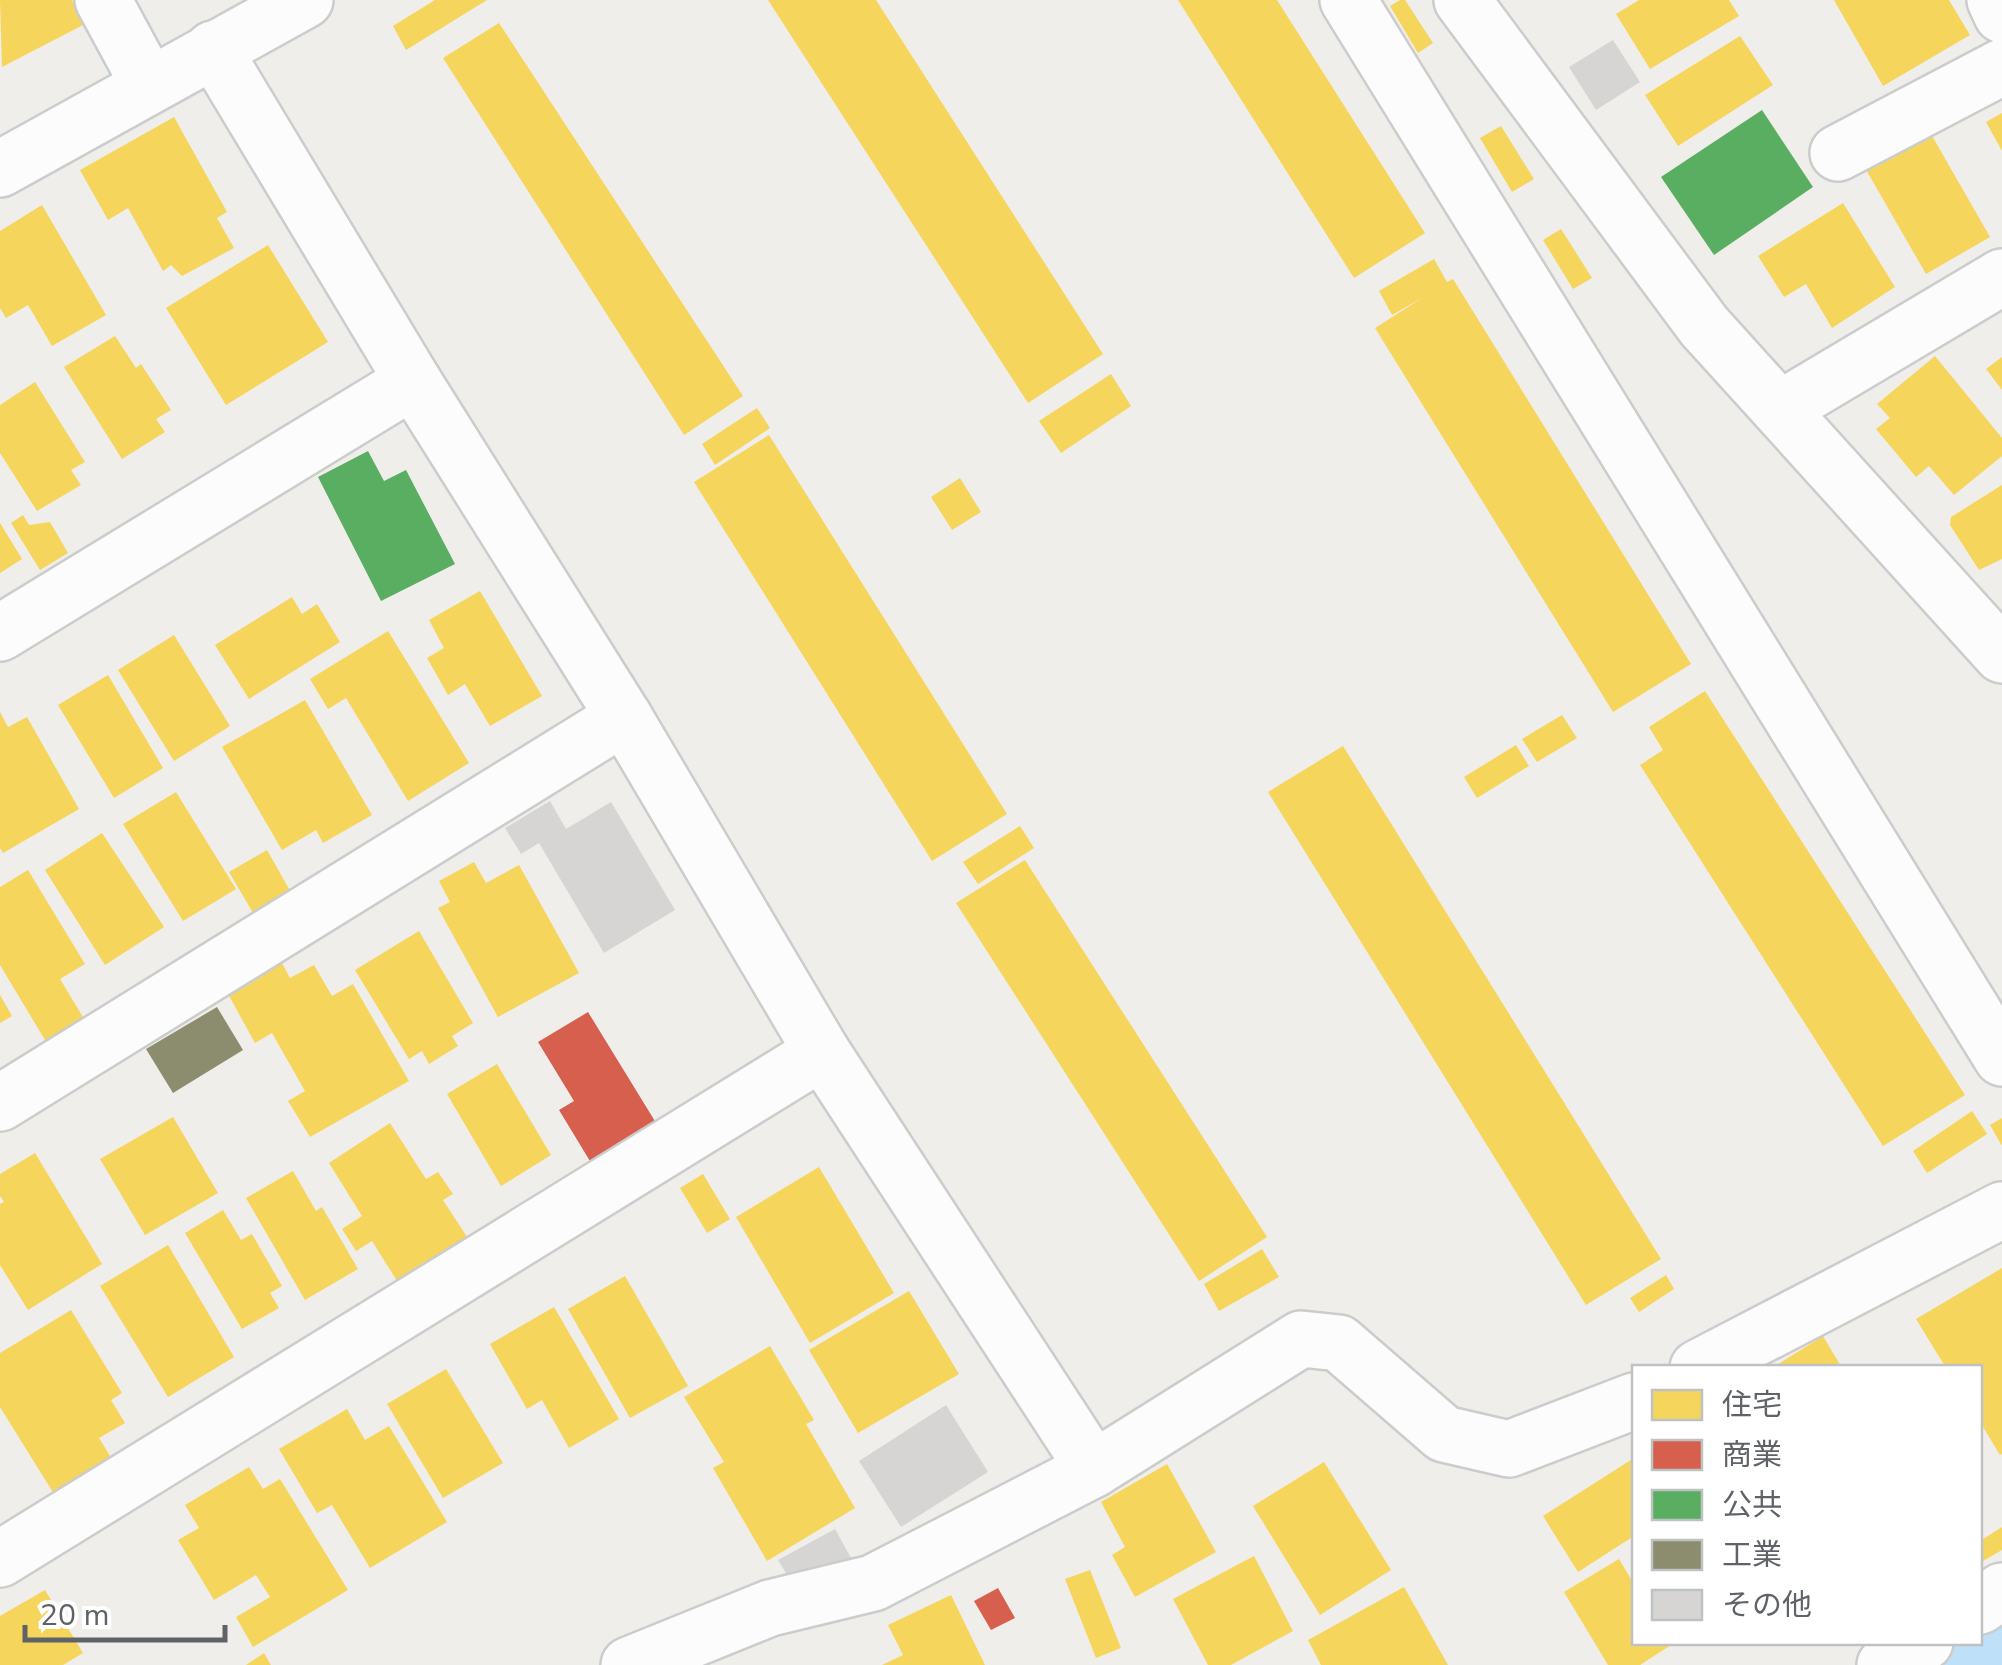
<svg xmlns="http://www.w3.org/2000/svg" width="2002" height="1665" font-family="'Nunito Sans','Noto Sans JP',sans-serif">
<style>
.homes{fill:#f6d55c}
.shops{fill:#d6604d}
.public{fill:#5aae61}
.industry{fill:#8c8c6e}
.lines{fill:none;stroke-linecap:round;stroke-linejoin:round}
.river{stroke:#bfe0f9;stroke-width:120}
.building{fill:#d6d5d3}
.street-casing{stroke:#cbcccc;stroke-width:60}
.street{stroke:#fdfcfc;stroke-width:55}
</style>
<rect width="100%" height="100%" fill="#efeeea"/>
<!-- homes -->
<g class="homes">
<polygon points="0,0 72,0 85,24 2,67"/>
<polygon points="435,0 487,0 406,50 393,26"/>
<polygon points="768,0 876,0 1103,354 1028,403"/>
<polygon points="1178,0 1277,0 1425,233 1354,278"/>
<polygon points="1400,0 1405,0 1433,43 1418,53 1390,6"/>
<polygon points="1639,0 1729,0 1739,16 1650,69 1616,14"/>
<polygon points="1834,0 1949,0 1970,35 1883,86"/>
<polygon points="499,23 743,396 684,435 443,58"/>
<polygon points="1740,36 1773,85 1678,146 1645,95"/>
<polygon points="2002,113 2002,151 1986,122"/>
<polygon points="174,117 227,212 217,218 234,248 182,276 171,265 163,271 128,208 108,220 80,170"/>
<polygon points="1501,126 1534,179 1512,192 1480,138"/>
<polygon points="1931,134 1990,237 1926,274 1865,168"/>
<polygon points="1843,203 1895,287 1832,328 1806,284 1784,297 1758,256"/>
<polygon points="42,205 106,315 52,346 28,305 6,318 0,308 0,231"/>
<polygon points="1561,229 1592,278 1573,289 1543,240"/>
<polygon points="268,245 328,342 226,405 166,308"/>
<polygon points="1434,259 1447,282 1453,279 1691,664 1613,712 1375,328 1422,298 1392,315 1379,291"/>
<polygon points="115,336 136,368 141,364 171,410 156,419 165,432 122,459 64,367"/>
<polygon points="1935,356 2002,438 2002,456 1954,495 1929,466 1916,477 1876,429 1890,418 1877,404"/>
<polygon points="2002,357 2002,390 1986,369"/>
<polygon points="1111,374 1131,406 1061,453 1039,421"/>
<polygon points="35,382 85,462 71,470 81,485 37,511 0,453 0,405"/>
<polygon points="757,408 770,428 715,465 702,444"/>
<polygon points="769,435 1007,814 932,861 694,482"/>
<polygon points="960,478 981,512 952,530 931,497"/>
<polygon points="2002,485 2002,559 1979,570 1950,525 1951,517"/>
<polygon points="23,515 29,525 50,522 68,553 40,570 11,523"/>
<polygon points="0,523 22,559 0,573"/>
<polygon points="480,591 542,696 490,726 465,684 448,695 427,658 444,648 429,620"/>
<polygon points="292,597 302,614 317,604 340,642 249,699 215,645"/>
<polygon points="388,631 469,763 408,801 346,698 328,709 310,679"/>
<polygon points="174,635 230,726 174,761 118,670"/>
<polygon points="108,675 163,768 114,798 58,705"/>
<polygon points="1705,691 1965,1095 1883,1146 1640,765 1663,750 1649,727"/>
<polygon points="305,700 372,815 323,843 316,830 282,850 222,747"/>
<polygon points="0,712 8,727 27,717 79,809 3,853 0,848"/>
<polygon points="1562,715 1577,738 1537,762 1522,739"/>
<polygon points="1516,745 1529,766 1477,798 1464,777"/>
<polygon points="1343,746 1661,1259 1586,1305 1268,792"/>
<polygon points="176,792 236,889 183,921 123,824"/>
<polygon points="1020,826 1034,848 978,884 963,862"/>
<polygon points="102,833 164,927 105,965 45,870"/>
<polygon points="267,850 293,896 256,918 229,872"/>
<polygon points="1025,860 1267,1237 1199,1281 956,903"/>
<polygon points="474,862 486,883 519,865 579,973 498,1017 438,908 450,902 439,881"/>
<polygon points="28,870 85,964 60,979 86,1022 48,1045 0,965 0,887"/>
<polygon points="419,931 473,1023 452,1036 458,1046 429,1064 422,1051 409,1059 355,970"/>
<polygon points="282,963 290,978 314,965 332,996 353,984 409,1081 310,1137 288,1101 305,1091 272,1033 255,1043 228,994"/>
<polygon points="0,995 12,1016 0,1023"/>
<polygon points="497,1064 551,1155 501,1186 447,1094"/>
<polygon points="1972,1111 1987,1134 1927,1173 1913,1151"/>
<polygon points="173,1117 218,1193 145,1235 100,1159"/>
<polygon points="2002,1118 2002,1146 1990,1125"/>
<polygon points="390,1123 426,1179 438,1172 453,1194 443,1200 469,1240 399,1284 372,1241 356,1251 342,1229 362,1216 329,1163"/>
<polygon points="35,1153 102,1264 28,1310 0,1265 0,1204 4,1202 0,1196 0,1174"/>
<polygon points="819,1167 894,1293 810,1343 736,1217"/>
<polygon points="293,1171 316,1211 322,1207 358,1269 305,1300 246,1198"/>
<polygon points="703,1174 730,1219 707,1233 680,1188"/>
<polygon points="223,1210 241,1240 252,1234 282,1286 270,1293 279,1308 242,1329 185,1233"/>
<polygon points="168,1245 234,1357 168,1397 100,1286"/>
<polygon points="1262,1249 1279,1277 1219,1311 1204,1284"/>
<polygon points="2002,1268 2002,1454 2000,1455 1980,1422 1980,1368 1946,1368 1916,1319"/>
<polygon points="1666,1275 1674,1289 1639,1312 1630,1298"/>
<polygon points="625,1276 688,1386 630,1418 568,1309"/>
<polygon points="909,1291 959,1374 858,1433 809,1350"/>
<polygon points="554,1307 619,1419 569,1448 542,1400 527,1409 490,1344"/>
<polygon points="71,1310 122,1393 111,1400 125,1423 99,1438 112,1459 54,1494 0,1407 0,1353"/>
<polygon points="1823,1336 1842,1368 1772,1368"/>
<polygon points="770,1346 814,1420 806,1424 855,1508 767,1561 713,1468 724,1462 684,1397"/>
<polygon points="446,1369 503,1463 443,1498 387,1404"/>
<polygon points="347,1409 365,1440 389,1426 447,1522 370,1568 332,1505 317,1513 279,1449"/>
<polygon points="1634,1458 1634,1536 1578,1572 1543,1516"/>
<polygon points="1324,1462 1391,1570 1320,1615 1253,1506"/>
<polygon points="1167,1464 1216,1552 1135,1597 1112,1555 1125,1547 1101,1502"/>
<polygon points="249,1467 263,1489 280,1479 348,1590 253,1647 236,1617 270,1597 256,1575 214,1600 178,1540 199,1528 185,1505"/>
<polygon points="2002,1527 2002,1550 1983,1561 1980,1555 1980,1541"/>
<polygon points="1254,1556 1293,1631 1231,1665 1208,1665 1173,1599"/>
<polygon points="1619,1559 1634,1584 1634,1642 1670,1642 1671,1645 1640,1665 1608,1665 1564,1592"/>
<polygon points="1090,1570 1121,1648 1096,1658 1065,1579"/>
<polygon points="1404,1587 1448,1665 1321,1665 1308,1640"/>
<polygon points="45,1590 83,1653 63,1665 0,1665 0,1616"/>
<polygon points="951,1595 985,1665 882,1665 903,1655 888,1625"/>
<polygon points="264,1653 271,1665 246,1665"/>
</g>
<!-- shops -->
<g class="shops">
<polygon points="588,1012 661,1131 596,1171 559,1110 574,1101 538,1042"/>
<polygon points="998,1588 1015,1618 991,1630 974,1601"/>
</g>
<!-- public -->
<g class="public">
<polygon points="1762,110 1813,187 1714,255 1661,177"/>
<polygon points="368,451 384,481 406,470 455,564 381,601 318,477"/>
</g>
<!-- industry -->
<polygon class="industry" points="217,1007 243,1050 173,1093 146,1049"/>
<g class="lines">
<!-- river -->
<polyline class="river" points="1994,1665 2002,1660"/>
</g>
<!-- building -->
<g class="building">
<polygon points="1613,40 1640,82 1596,110 1569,67"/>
<polygon points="550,801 566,829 611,802 675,910 604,953 539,843 521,854 505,828"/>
<polygon points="946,1405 988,1472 901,1527 859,1461"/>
<polygon points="835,1529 851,1558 825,1571 789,1578 778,1560"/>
</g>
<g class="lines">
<defs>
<g id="street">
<polyline points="103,0 149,85"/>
<polyline points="1348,0 2002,1058"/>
<polyline points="1462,0 1704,326 2002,655"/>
<polyline points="1995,0 2002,15"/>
<polyline points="213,49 413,381 624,717 822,1052 1094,1469"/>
<polyline points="1838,153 2002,67"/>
<polyline points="0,169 305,0"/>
<polyline points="1780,409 2002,277"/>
<polyline points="0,633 413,381"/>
<polyline points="0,1103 624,717"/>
<polyline points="1698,1368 2002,1210"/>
<polyline points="0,1559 822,1052"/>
<polyline points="1980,1606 2002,1591"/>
<polyline points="629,1665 770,1608 873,1583 1094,1469 1301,1339 1339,1343 1444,1434 1509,1449 1634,1401"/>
<polyline points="1885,1665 1925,1642"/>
</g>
</defs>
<!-- street casing -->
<use href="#street" class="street-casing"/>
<!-- street -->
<use href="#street" class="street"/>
</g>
<!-- legend -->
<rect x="1632" y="1365" width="350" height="280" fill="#ffffff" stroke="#bfc1c3" stroke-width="2.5"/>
<rect x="1652" y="1390" width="50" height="30" fill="#f6d55c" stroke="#bfc1c3" stroke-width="2.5"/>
<text x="1722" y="1415" font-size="30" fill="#5f6368">住宅</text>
<rect x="1652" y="1440" width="50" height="30" fill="#d6604d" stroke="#bfc1c3" stroke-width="2.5"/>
<text x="1722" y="1465" font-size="30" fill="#5f6368">商業</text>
<rect x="1652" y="1490" width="50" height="30" fill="#5aae61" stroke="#bfc1c3" stroke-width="2.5"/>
<text x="1722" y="1515" font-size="30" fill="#5f6368">公共</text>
<rect x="1652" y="1540" width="50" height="30" fill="#8c8c6e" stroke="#bfc1c3" stroke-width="2.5"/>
<text x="1722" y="1565" font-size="30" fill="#5f6368">工業</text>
<rect x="1652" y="1590" width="50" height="30" fill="#d6d5d3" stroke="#bfc1c3" stroke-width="2.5"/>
<text x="1722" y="1615" font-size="30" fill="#5f6368">その他</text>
<!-- scale -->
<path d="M25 1625v15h200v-15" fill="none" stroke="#5f6368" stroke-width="5"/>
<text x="40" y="1625" font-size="30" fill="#5f6368" stroke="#ffffff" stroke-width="8" paint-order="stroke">20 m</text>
</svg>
